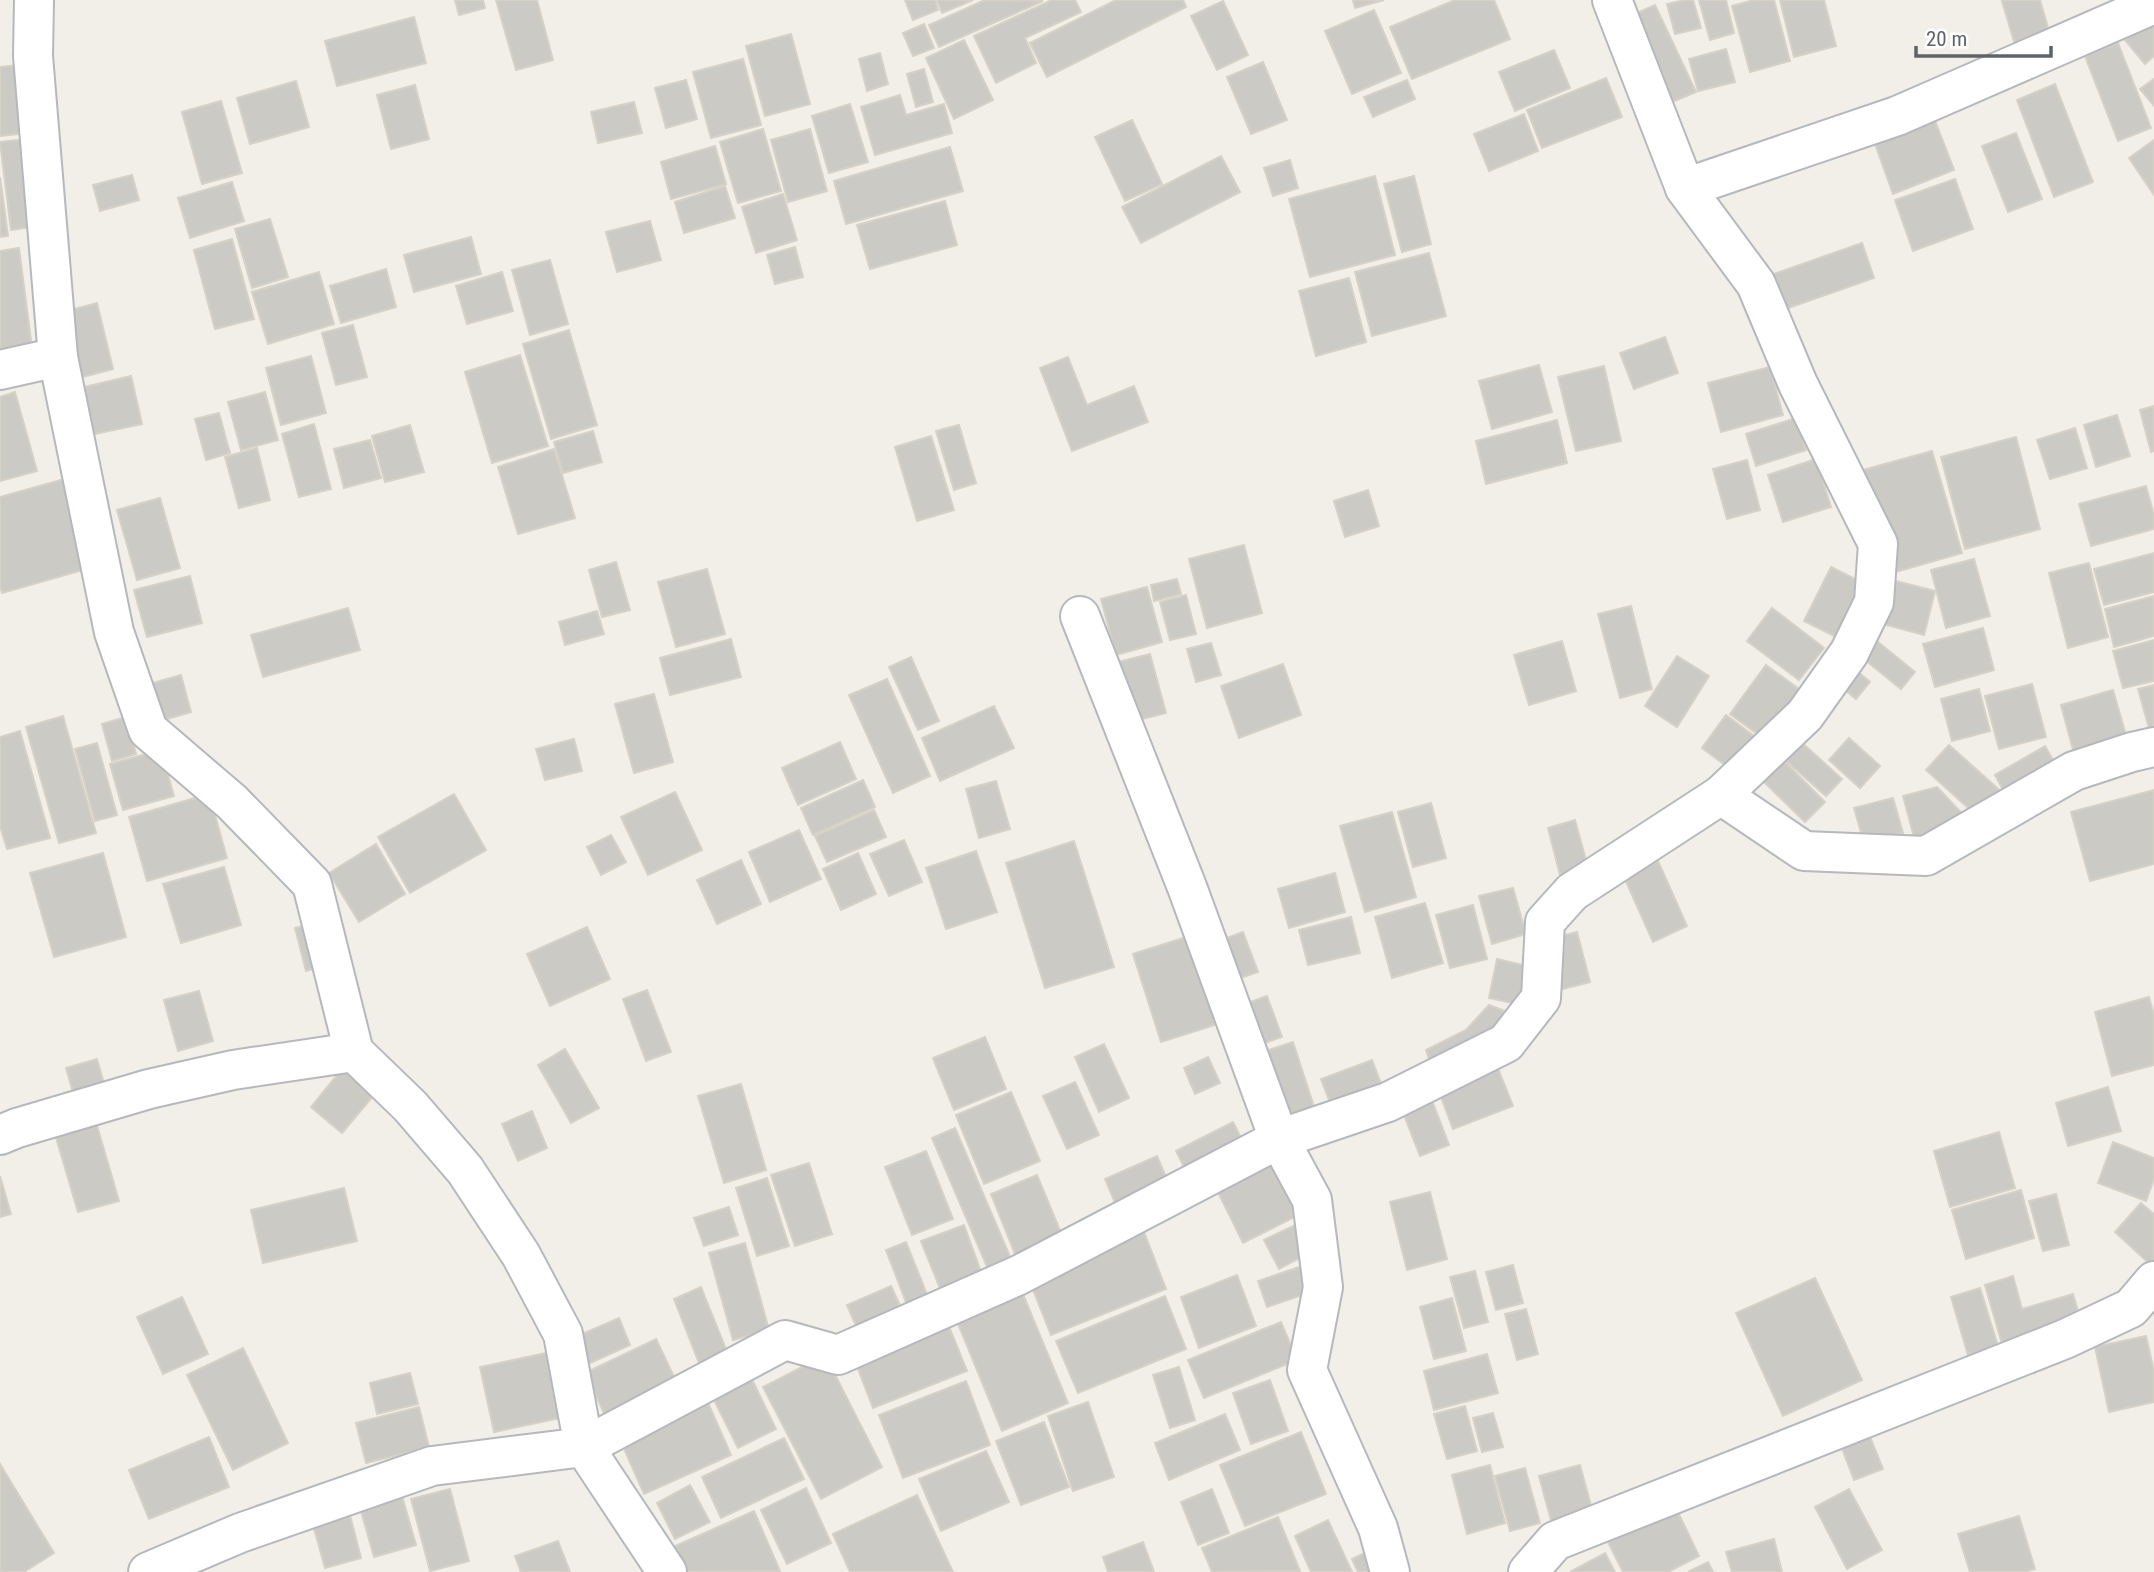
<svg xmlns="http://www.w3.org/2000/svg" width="2154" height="1572" font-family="'Roboto Condensed',sans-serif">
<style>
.building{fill:#cccac5;stroke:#d6d1c6;stroke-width:2}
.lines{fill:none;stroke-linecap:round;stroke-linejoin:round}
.minor-casing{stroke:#b5b8bc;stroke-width:42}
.minor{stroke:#fff;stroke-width:38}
</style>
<rect width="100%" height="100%" fill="#f1efe8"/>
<!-- building -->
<g class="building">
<polygon points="455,0 483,0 485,8 459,15"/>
<polygon points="496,0 537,0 553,60 516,70"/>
<polygon points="905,0 935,0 938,10 913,20"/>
<polygon points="937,0 973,0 942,13"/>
<polygon points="985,0 1043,1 939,47 929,25"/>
<polygon points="1052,0 1075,0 1081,12 1025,38 1036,63 996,83 974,36"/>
<polygon points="1116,0 1183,0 1186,7 1047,77 1030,43"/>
<polygon points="1353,0 1384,0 1355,8"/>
<polygon points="1455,0 1494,0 1510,39 1412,79 1390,27"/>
<polygon points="1685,0 1693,0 1701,28 1675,34 1667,4"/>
<polygon points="1699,0 1726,0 1734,33 1710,40"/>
<polygon points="1754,0 1774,0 1790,61 1750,72 1732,6"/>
<polygon points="1780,0 1824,0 1836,46 1794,57"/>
<polygon points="2006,0 2040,0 2052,42 2017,52 2002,1"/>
<polygon points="1223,1 1248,55 1217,70 1191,16"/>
<polygon points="1655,5 1696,92 1670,103 1630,16"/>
<polygon points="1374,10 1401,73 1352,94 1325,31"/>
<polygon points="2154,15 2154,56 2145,64 2125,40"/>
<polygon points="414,17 426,63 337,86 325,41"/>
<polygon points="924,24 934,48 913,56 903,33"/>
<polygon points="791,34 810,104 765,116 746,46"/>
<polygon points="964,40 993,100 954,119 926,58"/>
<polygon points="2118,43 2151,128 2118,141 2085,56"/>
<polygon points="1726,49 1735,82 1698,91 1689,59"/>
<polygon points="1554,50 1570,88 1515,111 1499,72"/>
<polygon points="880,53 888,84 867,91 859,59"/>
<polygon points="743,59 761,125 711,138 693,72"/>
<polygon points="1263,62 1287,120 1251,134 1227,77"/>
<polygon points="27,64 36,132 0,136 0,67"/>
<polygon points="924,69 933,102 916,107 907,74"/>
<polygon points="1606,78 1622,117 1542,148 1527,110"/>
<polygon points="2154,79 2154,106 2140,89"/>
<polygon points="686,80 697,119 666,128 655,88"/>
<polygon points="1407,80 1415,99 1373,117 1364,97"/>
<polygon points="296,81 309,127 250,144 237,98"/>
<polygon points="2055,84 2093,182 2054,197 2017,100"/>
<polygon points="415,85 429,139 391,149 377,95"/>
<polygon points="900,95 906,115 944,104 952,133 875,155 861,107"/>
<polygon points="221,101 242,173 202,184 182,112"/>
<polygon points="634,102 642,133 598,143 591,112"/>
<polygon points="850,104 868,162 829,173 812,116"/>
<polygon points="1524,114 1538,151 1489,171 1474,134"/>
<polygon points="1934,118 1954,170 1893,194 1874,141"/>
<polygon points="1132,120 1162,184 1125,201 1095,137"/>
<polygon points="763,129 781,191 738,203 720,142"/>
<polygon points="810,129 827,191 788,202 771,140"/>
<polygon points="2016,133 2042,199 2008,212 1982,146"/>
<polygon points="34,138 45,225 11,230 0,142"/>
<polygon points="2154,140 2154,195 2129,158"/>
<polygon points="715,146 726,184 671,199 661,162"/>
<polygon points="950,147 963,191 846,224 834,181"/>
<polygon points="1221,156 1240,192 1141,243 1122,207"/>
<polygon points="1290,160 1298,188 1273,196 1264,168"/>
<polygon points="132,175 139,200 100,211 93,185"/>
<polygon points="1375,176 1395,255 1310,277 1289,199"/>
<polygon points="1414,176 1431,244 1402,252 1384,184"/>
<polygon points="0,177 8,236 0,237"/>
<polygon points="1955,179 1973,229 1913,251 1895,200"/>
<polygon points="232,182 244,221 190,238 178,198"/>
<polygon points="725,186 735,218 684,233 675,202"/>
<polygon points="783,194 797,240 756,253 742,207"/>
<polygon points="945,201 957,245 870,269 857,225"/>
<polygon points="270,219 288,277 252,288 235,229"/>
<polygon points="650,221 661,260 617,272 606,232"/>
<polygon points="471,237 481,274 414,292 404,255"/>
<polygon points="232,239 254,319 215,329 194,250"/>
<polygon points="1862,243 1874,278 1777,312 1765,277"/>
<polygon points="795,247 803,277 775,284 767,255"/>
<polygon points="19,248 32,348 0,352 0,251"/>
<polygon points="1429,253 1446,316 1372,336 1355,272"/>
<polygon points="550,260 568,324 530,335 512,270"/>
<polygon points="386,269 396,307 341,323 330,286"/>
<polygon points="319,272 334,324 268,344 252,292"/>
<polygon points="502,272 513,311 467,324 456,286"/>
<polygon points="1349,278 1366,342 1316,356 1299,291"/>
<polygon points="97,303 113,369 79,378 63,312"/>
<polygon points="353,325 367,377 336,385 322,333"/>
<polygon points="569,330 597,425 551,439 523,344"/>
<polygon points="1665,337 1678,373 1634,389 1620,353"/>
<polygon points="520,355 548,446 492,463 465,372"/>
<polygon points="311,356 326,413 281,425 266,368"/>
<polygon points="1068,357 1087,405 1134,386 1148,422 1072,451 1040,368"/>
<polygon points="1539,365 1552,412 1492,429 1479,381"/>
<polygon points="1604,366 1621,441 1576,451 1558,377"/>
<polygon points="1770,367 1783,415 1721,432 1708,383"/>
<polygon points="131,376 142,424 90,435 80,388"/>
<polygon points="15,392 37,471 0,481 0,397"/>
<polygon points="265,392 278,440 241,450 228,402"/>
<polygon points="2154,406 2154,451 2151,452 2140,410"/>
<polygon points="219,413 230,453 206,460 195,419"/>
<polygon points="2117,415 2130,456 2096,467 2084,425"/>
<polygon points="1796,418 1806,450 1756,466 1746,434"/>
<polygon points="1557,420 1567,463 1486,484 1476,441"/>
<polygon points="314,424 331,489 299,497 282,434"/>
<polygon points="410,425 424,472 385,482 372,436"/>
<polygon points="959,425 976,483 954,490 936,431"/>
<polygon points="2075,428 2087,468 2050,479 2037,440"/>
<polygon points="593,431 602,462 563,473 554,442"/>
<polygon points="931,436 954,510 917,521 895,447"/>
<polygon points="2016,437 2040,529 1965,549 1941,457"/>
<polygon points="370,440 381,478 344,488 334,449"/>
<polygon points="257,448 270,500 239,508 225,457"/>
<polygon points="554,449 575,518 518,534 498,467"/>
<polygon points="1932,451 1962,553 1892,573 1863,470"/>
<polygon points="1816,459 1831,507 1783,522 1768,475"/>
<polygon points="1747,460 1760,510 1727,519 1713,469"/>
<polygon points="68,478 93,567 2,593 0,586 0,497"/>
<polygon points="2146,486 2154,515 2154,529 2091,546 2079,504"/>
<polygon points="1368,490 1379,526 1345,537 1334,501"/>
<polygon points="160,498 180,568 137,580 117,510"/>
<polygon points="1244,545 1262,613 1207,628 1189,559"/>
<polygon points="2154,553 2154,592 2104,605 2094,569"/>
<polygon points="1974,559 1990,616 1946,628 1931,570"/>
<polygon points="616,562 630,610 602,617 589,570"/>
<polygon points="2089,563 2108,637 2068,648 2049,573"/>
<polygon points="1831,567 1871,587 1844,641 1804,621"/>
<polygon points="707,569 725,634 676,647 658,582"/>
<polygon points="190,576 202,623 147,637 134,590"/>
<polygon points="1884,578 1935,591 1924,635 1872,621"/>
<polygon points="1177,579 1181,594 1154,601 1151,585"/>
<polygon points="1147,587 1162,642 1116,655 1101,599"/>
<polygon points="1186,595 1196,634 1170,640 1160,602"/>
<polygon points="2154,596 2154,636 2114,647 2105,609"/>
<polygon points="1631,606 1652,689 1620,698 1598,614"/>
<polygon points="348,608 360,650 263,677 251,635"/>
<polygon points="1772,608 1824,648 1799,680 1747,641"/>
<polygon points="597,611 604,634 565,645 559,622"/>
<polygon points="1983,628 1994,670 1935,687 1923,644"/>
<polygon points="731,639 741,677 670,695 660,658"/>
<polygon points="2154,640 2154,681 2123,688 2113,651"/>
<polygon points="1562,641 1576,691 1529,705 1514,655"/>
<polygon points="1878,642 1915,672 1901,689 1864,659"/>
<polygon points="1211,643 1221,675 1196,682 1187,649"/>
<polygon points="1150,654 1166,713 1134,721 1118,662"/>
<polygon points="1677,656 1709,676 1677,727 1645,706"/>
<polygon points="911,657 939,721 918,730 889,667"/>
<polygon points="1283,664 1301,715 1239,738 1221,686"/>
<polygon points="1766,665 1799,689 1763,738 1730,714"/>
<polygon points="1851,666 1870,682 1856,699 1837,683"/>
<polygon points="181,675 191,712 157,722 146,685"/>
<polygon points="887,679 930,776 893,793 849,695"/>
<polygon points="2032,684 2046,737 1999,749 1985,696"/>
<polygon points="2154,685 2154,738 2152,739 2138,689"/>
<polygon points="1979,689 1990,731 1952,741 1941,699"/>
<polygon points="2113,690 2130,749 2077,765 2061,705"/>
<polygon points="654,694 673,762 634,773 615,704"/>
<polygon points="994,706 1014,748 940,781 922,738"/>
<polygon points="1726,715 1754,736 1729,768 1702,748"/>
<polygon points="63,716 96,833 59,843 26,727"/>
<polygon points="126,717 136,754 112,761 102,724"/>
<polygon points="20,731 50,838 7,849 0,826 0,737"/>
<polygon points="1849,738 1880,766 1860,788 1829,760"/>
<polygon points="574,739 582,771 545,780 536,749"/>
<polygon points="1800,741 1842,779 1826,796 1784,759"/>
<polygon points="840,742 856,779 798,805 782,768"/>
<polygon points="97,743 117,815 95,821 75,749"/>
<polygon points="1949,745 2005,795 1977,816 1926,770"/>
<polygon points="2045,746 2061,774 2010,803 1995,775"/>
<polygon points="161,750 174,796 123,810 110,764"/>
<polygon points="1782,759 1825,802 1805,822 1762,780"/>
<polygon points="863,780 875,807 813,835 801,808"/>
<polygon points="996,781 1010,829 979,838 966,789"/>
<polygon points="1937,787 1972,824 1915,841 1903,796"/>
<polygon points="2154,790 2154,864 2090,881 2071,812"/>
<polygon points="675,792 702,850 648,875 621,817"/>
<polygon points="209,794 227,858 147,881 129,817"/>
<polygon points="454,794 486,850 410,893 378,837"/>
<polygon points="1893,798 1903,833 1864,843 1854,808"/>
<polygon points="1431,803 1446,858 1413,867 1398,812"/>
<polygon points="874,810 886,837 827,862 815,836"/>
<polygon points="1392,812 1416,897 1365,912 1340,826"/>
<polygon points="1575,820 1589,871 1561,879 1548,828"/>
<polygon points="799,830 821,879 770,902 749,852"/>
<polygon points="611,835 626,862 601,875 587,847"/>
<polygon points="904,840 922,882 889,896 870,854"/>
<polygon points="1074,841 1114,967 1045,988 1006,863"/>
<polygon points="376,844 405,894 359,922 329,873"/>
<polygon points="976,851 997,912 946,929 926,868"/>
<polygon points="103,853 126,937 54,957 30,873"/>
<polygon points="858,853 876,894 841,910 823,869"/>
<polygon points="741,860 761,904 717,924 697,880"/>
<polygon points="1658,861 1687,926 1653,942 1624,877"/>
<polygon points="224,867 241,925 181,943 163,884"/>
<polygon points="1335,873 1345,912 1289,928 1278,889"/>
<polygon points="1513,888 1526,934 1492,944 1479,896"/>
<polygon points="1425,903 1443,963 1392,978 1375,917"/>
<polygon points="1473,905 1487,959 1450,968 1436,915"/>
<polygon points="1351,917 1360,953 1308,965 1299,930"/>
<polygon points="315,923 326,965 306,971 295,928"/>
<polygon points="587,927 610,979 550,1006 527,954"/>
<polygon points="1243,932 1258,972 1224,984 1210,944"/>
<polygon points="1577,932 1590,982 1559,990 1546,940"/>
<polygon points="1199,933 1227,1021 1161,1042 1133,954"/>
<polygon points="1497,959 1531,967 1522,1005 1489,998"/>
<polygon points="647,990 671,1052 646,1061 623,999"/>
<polygon points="199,991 213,1041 178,1051 164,1000"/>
<polygon points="1267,996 1282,1037 1251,1048 1236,1007"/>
<polygon points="2149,997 2154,1015 2154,1065 2112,1076 2095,1012"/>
<polygon points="1489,1005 1518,1016 1434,1073 1426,1050 1466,1030"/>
<polygon points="985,1037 1006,1089 954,1110 933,1058"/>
<polygon points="1293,1042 1317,1116 1286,1127 1260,1053"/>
<polygon points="1104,1044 1129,1098 1099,1112 1075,1057"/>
<polygon points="565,1049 599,1108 571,1123 538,1065"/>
<polygon points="1208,1057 1220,1083 1195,1094 1184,1068"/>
<polygon points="97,1059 107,1094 76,1103 66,1068"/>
<polygon points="1372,1060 1385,1094 1334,1113 1321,1079"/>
<polygon points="1497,1066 1513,1106 1453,1129 1438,1089"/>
<polygon points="342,1069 373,1096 342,1133 311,1107"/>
<polygon points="1075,1082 1099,1135 1067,1149 1043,1096"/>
<polygon points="741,1084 766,1170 724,1183 698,1096"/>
<polygon points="2108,1087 2121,1131 2068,1146 2056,1103"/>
<polygon points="1011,1092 1040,1161 984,1184 956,1115"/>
<polygon points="1430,1095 1449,1145 1420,1156 1401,1107"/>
<polygon points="532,1111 547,1148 518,1161 502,1124"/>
<polygon points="93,1112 119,1201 78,1212 52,1124"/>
<polygon points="1233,1122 1246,1148 1189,1177 1176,1151"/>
<polygon points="955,1128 1014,1266 991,1276 932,1138"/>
<polygon points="1999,1132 2015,1188 1950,1207 1934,1151"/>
<polygon points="2113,1142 2154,1158 2154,1179 2146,1201 2098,1183"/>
<polygon points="926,1151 953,1219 912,1235 885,1167"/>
<polygon points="1274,1152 1304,1212 1243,1243 1213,1182"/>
<polygon points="1157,1156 1171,1189 1119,1212 1105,1179"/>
<polygon points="809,1163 832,1234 795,1246 771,1175"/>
<polygon points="1037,1175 1066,1245 1019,1264 991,1194"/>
<polygon points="0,1176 11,1214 0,1217"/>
<polygon points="767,1178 789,1246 757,1256 736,1188"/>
<polygon points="344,1188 357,1241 263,1263 251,1210"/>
<polygon points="2021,1190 2034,1238 1966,1259 1952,1210"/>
<polygon points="1430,1192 1447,1259 1407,1270 1390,1202"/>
<polygon points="2056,1194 2069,1245 2043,1251 2029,1201"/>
<polygon points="2141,1203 2154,1214 2154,1268 2115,1232"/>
<polygon points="729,1207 738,1235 704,1246 694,1218"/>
<polygon points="964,1225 984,1280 943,1296 921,1241"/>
<polygon points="1295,1225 1309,1253 1279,1269 1264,1240"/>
<polygon points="1144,1232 1166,1289 1051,1335 1028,1277"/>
<polygon points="906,1242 930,1302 909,1310 886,1250"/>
<polygon points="745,1243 769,1330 733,1340 709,1253"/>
<polygon points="1308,1264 1317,1290 1267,1307 1258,1281"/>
<polygon points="1513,1265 1523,1303 1496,1310 1486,1272"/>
<polygon points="1475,1271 1488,1322 1464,1328 1450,1277"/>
<polygon points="1237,1275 1256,1326 1199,1348 1181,1297"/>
<polygon points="2013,1276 2022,1309 2073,1294 2081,1321 2002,1344 1985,1285"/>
<polygon points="1815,1278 1862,1380 1783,1416 1736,1313"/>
<polygon points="891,1286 907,1321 862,1340 847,1305"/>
<polygon points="701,1287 727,1352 699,1363 674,1299"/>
<polygon points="1020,1287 1068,1403 1002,1431 954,1314"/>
<polygon points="1980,1288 1998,1346 1968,1355 1951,1297"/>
<polygon points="1165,1296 1186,1349 1078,1393 1056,1341"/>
<polygon points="182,1297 208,1354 163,1374 137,1317"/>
<polygon points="1452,1298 1466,1351 1434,1359 1420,1307"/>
<polygon points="1526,1309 1538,1354 1517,1360 1505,1314"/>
<polygon points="619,1318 630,1345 588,1364 575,1337"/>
<polygon points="946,1319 967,1371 873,1408 853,1356"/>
<polygon points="1281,1322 1297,1360 1204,1398 1188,1360"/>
<polygon points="2146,1336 2154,1371 2154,1402 2109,1412 2095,1347"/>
<polygon points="656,1339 676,1381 605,1415 585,1373"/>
<polygon points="243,1348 288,1443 233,1470 187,1375"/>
<polygon points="556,1351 570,1416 494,1432 480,1367"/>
<polygon points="1487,1354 1498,1393 1434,1410 1424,1371"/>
<polygon points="825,1355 882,1467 821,1499 763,1387"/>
<polygon points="745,1365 776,1429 738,1448 706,1384"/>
<polygon points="1179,1367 1195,1420 1170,1428 1153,1375"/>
<polygon points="410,1373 418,1404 377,1414 370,1383"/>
<polygon points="1270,1380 1288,1431 1251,1444 1233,1393"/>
<polygon points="966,1381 990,1445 903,1478 879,1415"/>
<polygon points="701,1387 731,1455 644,1494 614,1426"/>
<polygon points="1088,1402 1114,1477 1073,1491 1048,1416"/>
<polygon points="1465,1406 1477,1451 1447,1459 1434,1414"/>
<polygon points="419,1407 429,1447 366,1463 356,1423"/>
<polygon points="1493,1413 1503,1447 1482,1452 1473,1418"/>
<polygon points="1225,1414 1240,1450 1169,1480 1155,1443"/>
<polygon points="1044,1422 1069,1487 1021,1505 996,1441"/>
<polygon points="1301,1432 1326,1494 1245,1526 1220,1465"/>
<polygon points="1868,1432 1883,1469 1854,1480 1840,1443"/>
<polygon points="209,1437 229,1487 149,1519 129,1470"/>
<polygon points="784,1438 804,1479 721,1518 702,1477"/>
<polygon points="986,1451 1009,1502 941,1531 919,1479"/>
<polygon points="0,1464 54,1553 24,1572 1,1572 0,1570"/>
<polygon points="1490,1465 1505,1523 1467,1534 1452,1475"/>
<polygon points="1580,1465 1593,1513 1552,1524 1539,1476"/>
<polygon points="1525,1468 1540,1523 1510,1531 1495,1476"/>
<polygon points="396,1475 416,1545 374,1557 354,1486"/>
<polygon points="690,1485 710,1522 675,1539 657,1503"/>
<polygon points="806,1488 831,1543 787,1564 761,1510"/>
<polygon points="450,1489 469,1561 430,1571 411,1499"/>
<polygon points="1212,1489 1229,1533 1198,1545 1181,1502"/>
<polygon points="1849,1489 1882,1550 1847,1569 1815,1507"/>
<polygon points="917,1495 953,1572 850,1572 833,1534"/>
<polygon points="347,1504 361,1558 325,1568 310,1514"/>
<polygon points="1676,1508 1699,1556 1668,1572 1623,1572 1608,1542"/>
<polygon points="754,1511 780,1571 684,1572 673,1547"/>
<polygon points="2019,1516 2035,1569 2025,1572 1970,1572 1958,1534"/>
<polygon points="1278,1517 1300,1571 1212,1572 1202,1548"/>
<polygon points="1328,1520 1352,1572 1311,1572 1295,1536"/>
<polygon points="1774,1539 1782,1572 1732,1572 1726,1552"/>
<polygon points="558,1541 570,1572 521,1572 515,1556"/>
<polygon points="1143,1542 1154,1572 1108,1572 1103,1557"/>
<polygon points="1377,1547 1388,1572 1358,1572 1352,1559"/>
<polygon points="1605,1553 1615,1572 1570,1572"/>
<polygon points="1708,1562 1713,1572 1688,1572"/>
</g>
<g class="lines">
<defs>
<g id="minor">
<polyline points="34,0 33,56 58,357 114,632 148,730 232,802 312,884 354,1052 410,1106 465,1170 521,1255 563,1334 584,1447 432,1466 240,1533 148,1572"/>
<polyline points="1612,0 1685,188 1756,284 1798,384 1878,544 1874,602 1849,653 1805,715 1721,795"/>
<polyline points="1685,188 1897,116 2154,4"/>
<polyline points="0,370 58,357"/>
<polyline points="0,1135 17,1128 149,1089 233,1070 354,1052"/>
<polyline points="667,1572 584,1447 785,1340 838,1355 1019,1275 1279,1139 1187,887 1080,616"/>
<polyline points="1390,1572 1378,1528 1307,1370 1323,1287 1312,1200 1279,1139 1388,1102 1506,1043 1541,998 1545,922 1572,892 1721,795 1804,851 1926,856 2074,771 2132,752 2154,747"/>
<polyline points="1528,1572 1555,1541 2065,1339 2131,1308 2154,1281"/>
</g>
</defs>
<!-- minor casing -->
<use href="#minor" class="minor-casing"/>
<!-- minor -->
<use href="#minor" class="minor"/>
</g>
<!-- scale -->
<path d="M1916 46v10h135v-10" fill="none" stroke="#5f6368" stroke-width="3.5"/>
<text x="1926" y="46" font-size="21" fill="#5f6368" stroke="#ffffff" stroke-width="5" paint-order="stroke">20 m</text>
</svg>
